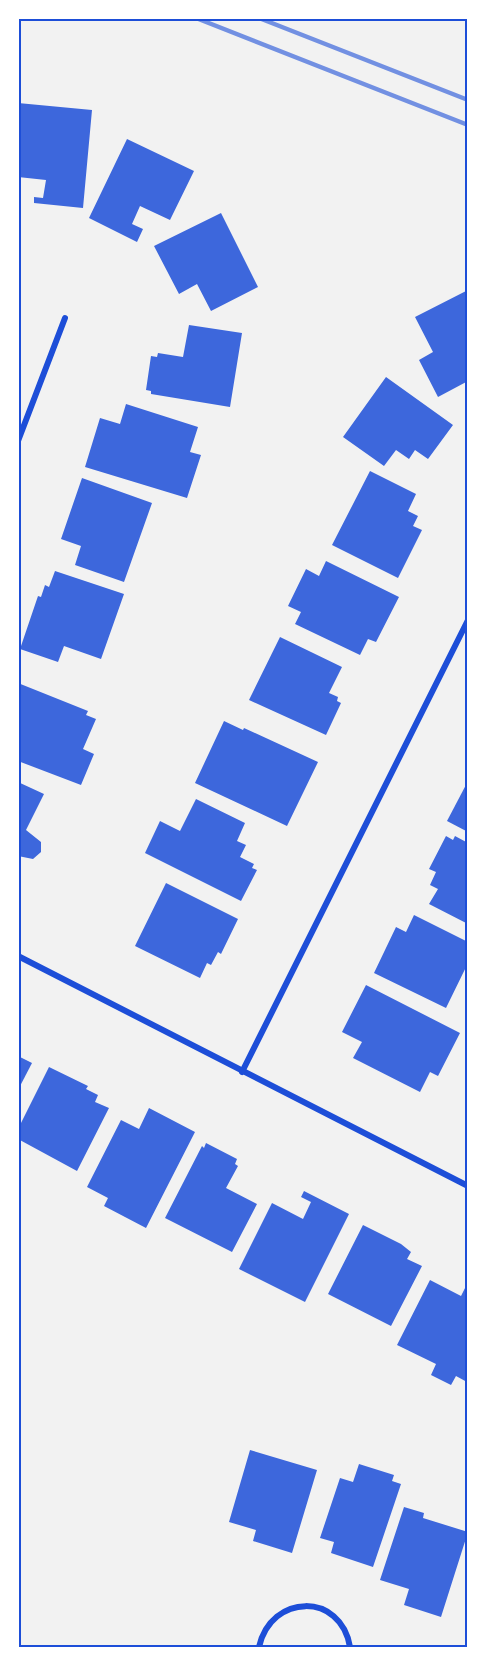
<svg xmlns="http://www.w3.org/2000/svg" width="486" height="1665" font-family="'Fira Sans Condensed',sans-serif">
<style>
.building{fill:#3d67dc}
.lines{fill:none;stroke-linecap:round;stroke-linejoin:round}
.minor{stroke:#1d4ed8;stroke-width:6}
.rail{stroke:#7290e2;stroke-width:4.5}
.neatline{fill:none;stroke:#1d4ed8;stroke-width:2}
</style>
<rect width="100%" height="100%" fill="#f2f2f2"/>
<!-- building -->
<g class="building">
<polygon points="18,103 92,110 83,208 34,203 34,197 43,198 46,180 18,177"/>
<polygon points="127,139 194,171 170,220 140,206 132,224 143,229 137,242 89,218"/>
<polygon points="221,213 258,287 211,311 197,284 179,294 154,246"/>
<polygon points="468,290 468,381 438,397 419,360 433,352 415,317"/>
<polygon points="189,325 242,333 230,407 151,394 151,391 146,390 151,356 157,357 158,353 183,357"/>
<polygon points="386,377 453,425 428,459 415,450 409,459 396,450 384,466 343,437"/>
<polygon points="126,404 198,427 190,452 201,455 187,498 85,467 100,418 120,424"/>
<polygon points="370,471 416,494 408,511 418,516 413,526 422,530 398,578 332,545"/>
<polygon points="82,478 152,503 124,582 75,565 81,546 61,539"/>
<polygon points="326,561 399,597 376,642 368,639 360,655 295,624 301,612 288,606 306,569 319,576"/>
<polygon points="55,571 124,594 101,659 64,646 58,662 20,649 38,596 41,597 45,585 49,587"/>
<polygon points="280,637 342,667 329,693 338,697 337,701 341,703 326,735 249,700"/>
<polygon points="18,683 88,711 86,715 96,719 83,749 94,754 81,785 18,761"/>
<polygon points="224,721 243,730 244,728 318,762 287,826 195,783"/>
<polygon points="468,781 468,832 447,821"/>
<polygon points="18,782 44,794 26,830 41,842 41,852 33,859 18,856"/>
<polygon points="196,799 245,823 237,841 246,845 240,857 254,864 252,868 257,870 241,901 145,853 160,821 180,831"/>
<polygon points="446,836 453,840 455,836 468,843 468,924 429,904 438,889 430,885 436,872 429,869"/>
<polygon points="166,883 238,919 221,954 218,952 211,965 207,963 200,978 135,946"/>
<polygon points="414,915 468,942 468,963 446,1008 374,973 396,927 406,932"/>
<polygon points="366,985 460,1033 438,1076 430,1072 420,1092 353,1058 362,1042 342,1032"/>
<polygon points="18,1056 32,1063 18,1090"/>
<polygon points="49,1067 88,1086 86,1089 98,1095 95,1102 109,1108 77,1171 18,1139 18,1129"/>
<polygon points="149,1108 195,1132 146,1228 104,1206 108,1198 87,1187 121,1120 139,1129"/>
<polygon points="206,1143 237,1159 235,1164 238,1166 226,1188 257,1204 232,1252 165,1218 202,1146 204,1148"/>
<polygon points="304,1191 349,1214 305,1302 239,1269 272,1203 303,1219 311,1202 301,1197"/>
<polygon points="363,1225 401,1244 411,1252 407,1259 422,1266 391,1326 328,1294"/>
<polygon points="430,1280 461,1296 468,1282 467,1382 456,1376 451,1385 431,1375 436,1364 397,1345"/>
<polygon points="250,1450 317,1470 292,1553 253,1541 256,1530 229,1522"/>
<polygon points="359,1464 394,1475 392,1481 401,1484 373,1567 331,1553 334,1542 320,1538 340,1478 353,1482"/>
<polygon points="404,1507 424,1513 423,1518 468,1532 441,1617 404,1605 409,1589 380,1580"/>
</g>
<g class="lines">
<!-- minor -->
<g class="minor">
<polyline points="18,441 65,318"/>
<polyline points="18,956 468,1186"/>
<polyline points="242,1072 468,620"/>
<path d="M259,1647c12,-54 82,-55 91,0"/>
</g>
<!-- rail -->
<g class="rail">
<polyline points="196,18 468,125"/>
<polyline points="259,18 468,100"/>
</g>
</g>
<!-- border -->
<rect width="486" height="1665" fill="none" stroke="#ffffff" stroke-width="39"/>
<rect x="20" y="20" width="446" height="1626" class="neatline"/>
</svg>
